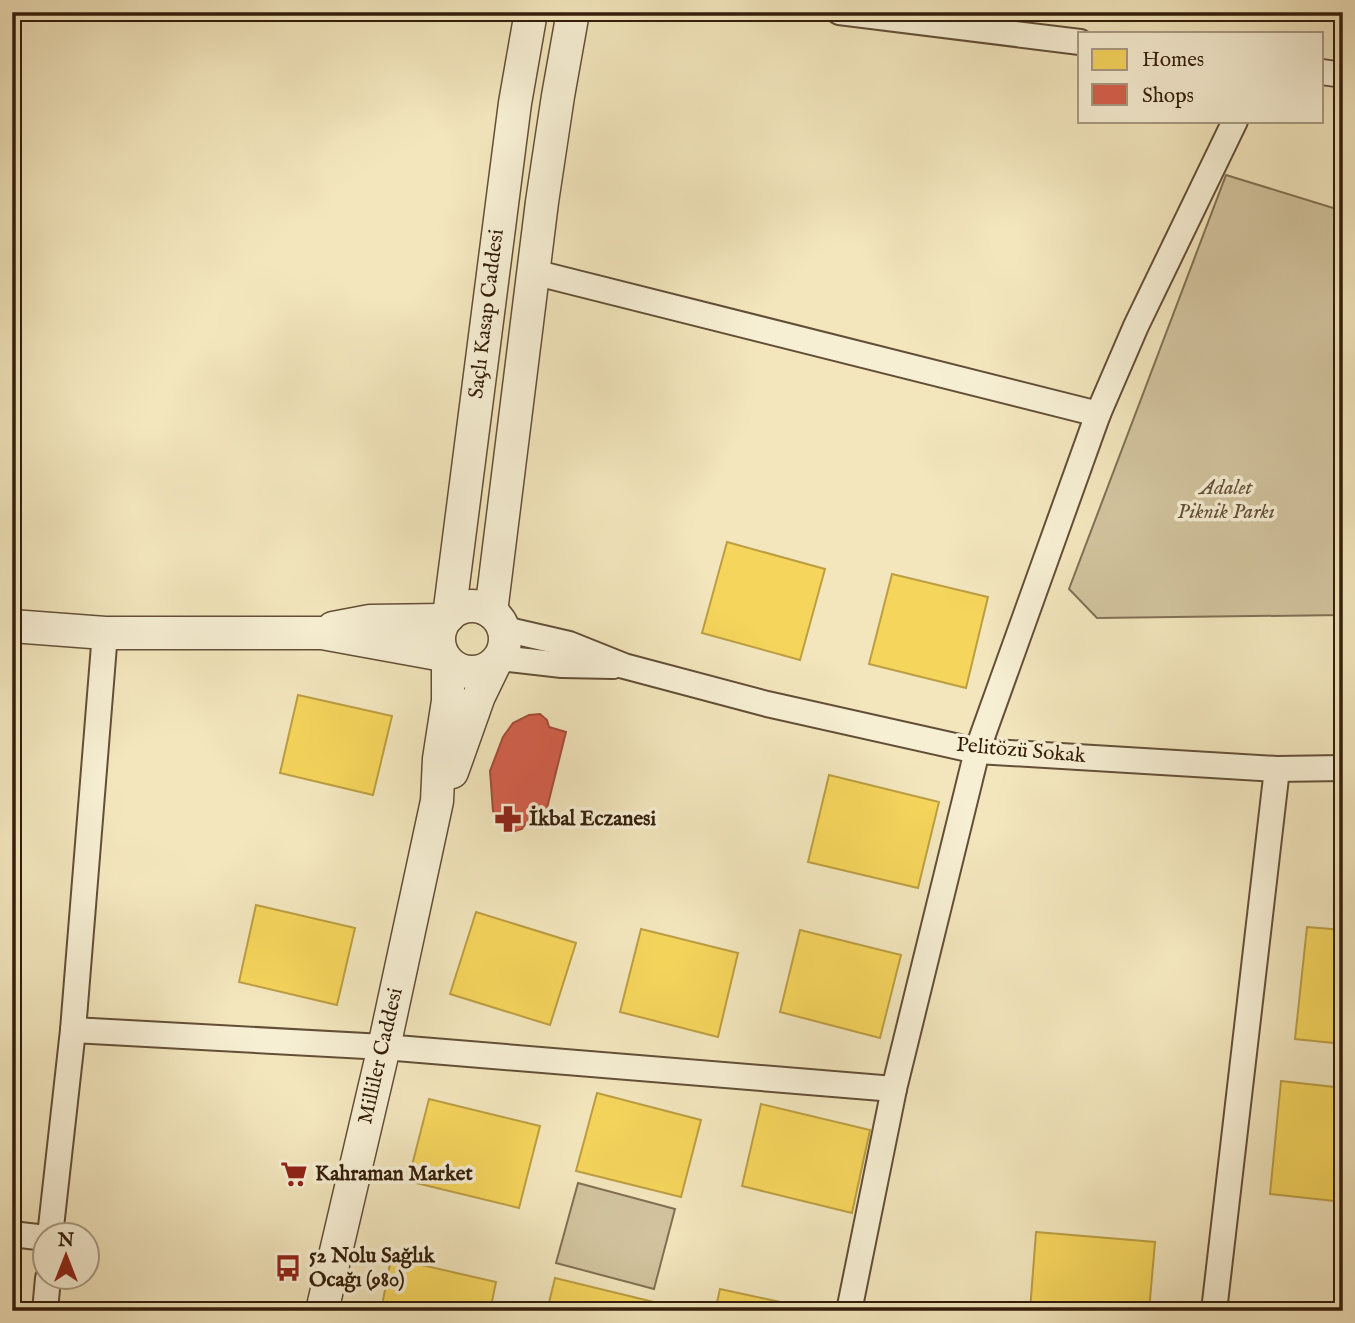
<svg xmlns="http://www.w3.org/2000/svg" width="1355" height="1323" font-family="'IM FELL English',serif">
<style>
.green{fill:#d2c49f;stroke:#827054;stroke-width:2}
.homes{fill:#f6d55c;stroke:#bc9e43;stroke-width:2}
.shops{fill:#d6604d;stroke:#a54c39;stroke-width:2}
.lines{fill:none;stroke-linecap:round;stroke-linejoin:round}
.minor-casing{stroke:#634f37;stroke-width:28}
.tertiary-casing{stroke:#634f37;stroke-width:35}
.minor{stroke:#f7efd4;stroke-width:24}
.tertiary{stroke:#f7efd4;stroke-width:32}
.labels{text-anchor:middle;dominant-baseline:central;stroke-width:7;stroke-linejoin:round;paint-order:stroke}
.street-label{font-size:21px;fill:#331d0a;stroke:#f7efd4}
.park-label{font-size:21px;font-style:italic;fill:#634f37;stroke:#f7efd4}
.poi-label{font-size:21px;font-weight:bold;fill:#331d0a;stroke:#f7efd4;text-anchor:start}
</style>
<rect width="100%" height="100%" fill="#f3e6bd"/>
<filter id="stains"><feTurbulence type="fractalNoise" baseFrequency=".00286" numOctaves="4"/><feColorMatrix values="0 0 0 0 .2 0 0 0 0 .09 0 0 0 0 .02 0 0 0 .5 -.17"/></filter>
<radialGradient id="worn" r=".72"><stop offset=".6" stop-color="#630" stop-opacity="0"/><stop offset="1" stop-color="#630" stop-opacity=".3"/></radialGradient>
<!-- green -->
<g class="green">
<polygon points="1226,175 1343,211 1343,615 1097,618 1069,589"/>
<polygon points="578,1183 675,1209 654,1289 556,1263"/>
</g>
<!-- homes -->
<g class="homes">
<polygon points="727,542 825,569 800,660 702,633"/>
<polygon points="892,574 988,597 966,688 869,664"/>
<polygon points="298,695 392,716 373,795 280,773"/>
<polygon points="829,775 939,802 918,888 808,862"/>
<polygon points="256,905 355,928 337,1005 239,982"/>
<polygon points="476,912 576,943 550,1025 450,994"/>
<polygon points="1307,927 1343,930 1343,1044 1295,1039"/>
<polygon points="641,929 738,953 718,1037 620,1012"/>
<polygon points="800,930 901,955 880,1038 780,1012"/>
<polygon points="1281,1081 1343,1088 1343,1202 1270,1194"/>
<polygon points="597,1093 701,1120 681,1197 576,1171"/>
<polygon points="429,1099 540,1126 519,1208 408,1181"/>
<polygon points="761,1104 870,1130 852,1213 742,1186"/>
<polygon points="1036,1232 1155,1242 1149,1311 1030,1311"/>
<polygon points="1342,1251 1343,1311 1337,1311"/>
<polygon points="391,1258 496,1282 490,1311 381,1311"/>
<polygon points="555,1278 658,1303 656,1311 547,1311"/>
<polygon points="720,1289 822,1311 715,1311"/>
</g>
<!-- shops -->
<polygon class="shops" points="540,714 547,720 549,727 566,732 542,828 526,823 522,829 512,832 496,818 493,811 490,771 503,737 513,723 529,715"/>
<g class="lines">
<defs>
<g id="minor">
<polyline points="839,12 1080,42"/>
<polyline points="1322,72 1343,75"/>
<polyline points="533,272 1098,414"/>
<polyline points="504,629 569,644 624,666 767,704 977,751 1277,769 1343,768"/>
<polyline points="500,658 562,665 613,666"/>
<polyline points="73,1030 384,1047 894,1089"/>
<polyline points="12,1234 46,1238"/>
<polyline points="50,1236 73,1030 105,633"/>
<polyline points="45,1311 48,1278"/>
<polyline points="849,1311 894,1089 977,751 1098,414 1136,326 1235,121"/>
<polyline points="1214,1311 1277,769"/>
</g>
<g id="tertiary">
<circle cx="472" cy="639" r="33"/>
<polyline points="491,612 542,202 558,96 573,12"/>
<polyline points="449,616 515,103 531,12"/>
<polyline points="12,626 105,633 322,633 443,655"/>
<polyline points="333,628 370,621 445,620"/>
<polyline points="452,772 479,696 495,663"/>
<polyline points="322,1311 384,1047 437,801 439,759 448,701 448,662"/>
</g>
</defs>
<!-- minor casing -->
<use href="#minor" class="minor-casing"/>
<!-- tertiary casing -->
<use href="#tertiary" class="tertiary-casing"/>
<!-- minor -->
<use href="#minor" class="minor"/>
<!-- tertiary -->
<use href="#tertiary" class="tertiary"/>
</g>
<!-- icons -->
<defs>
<symbol id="pharmacy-bare" viewBox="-9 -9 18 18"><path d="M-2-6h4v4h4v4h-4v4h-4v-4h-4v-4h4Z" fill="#8f2418" stroke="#f7efd4" stroke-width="2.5" paint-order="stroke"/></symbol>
<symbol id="supermarket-bare" viewBox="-9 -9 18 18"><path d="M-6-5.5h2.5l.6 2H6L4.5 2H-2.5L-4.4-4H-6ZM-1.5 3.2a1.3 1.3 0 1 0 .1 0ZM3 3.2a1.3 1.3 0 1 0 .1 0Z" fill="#8f2418" stroke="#f7efd4" stroke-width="2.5" paint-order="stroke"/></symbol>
<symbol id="bus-bare" viewBox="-9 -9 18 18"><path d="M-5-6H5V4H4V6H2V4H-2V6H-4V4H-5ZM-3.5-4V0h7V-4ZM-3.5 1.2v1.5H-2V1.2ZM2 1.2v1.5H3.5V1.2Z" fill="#8f2418" stroke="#f7efd4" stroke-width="2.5" paint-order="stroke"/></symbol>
</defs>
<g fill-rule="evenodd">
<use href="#pharmacy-bare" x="489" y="800" width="38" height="38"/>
<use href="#supermarket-bare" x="275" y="1155" width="38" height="38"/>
<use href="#bus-bare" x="269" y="1249" width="38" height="38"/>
</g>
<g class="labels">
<!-- street labels -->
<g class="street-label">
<text transform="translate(487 314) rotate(-83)">Saçlı Kasap Caddesi</text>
<text transform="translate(1021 751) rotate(5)">Pelitözü Sokak</text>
<text transform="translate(381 1056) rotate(-77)">Milliler Caddesi</text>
</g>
<!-- park labels -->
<g class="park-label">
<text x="1226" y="488">Adalet<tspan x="1226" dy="24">Piknik Parkı</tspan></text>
</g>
<!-- poi labels -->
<g class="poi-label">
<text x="529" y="819">İkbal Eczanesi</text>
<text x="315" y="1174">Kahraman Market</text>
<text x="309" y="1256">52 Nolu Sağlık<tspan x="309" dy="24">Ocağı (980)</tspan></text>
</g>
</g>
<!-- margin -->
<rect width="1355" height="1323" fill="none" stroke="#f3e6bd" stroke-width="42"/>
<rect x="14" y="14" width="1327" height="1295" fill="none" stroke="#331d0a" stroke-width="3.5"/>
<rect x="21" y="21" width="1313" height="1281" fill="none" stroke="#331d0a" stroke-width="2"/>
<!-- legend -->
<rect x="1078" y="32" width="245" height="91" fill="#f7efd4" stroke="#a99b83" stroke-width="2"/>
<rect x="1092" y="49" width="35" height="21" fill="#f6d55c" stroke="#a99b83" stroke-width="2"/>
<text x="1142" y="66" font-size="21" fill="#331d0a">Homes</text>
<rect x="1092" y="84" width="35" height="21" fill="#d6604d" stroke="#a99b83" stroke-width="2"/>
<text x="1142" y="102" font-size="21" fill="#331d0a">Shops</text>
<!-- north arrow -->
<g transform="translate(66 1256)"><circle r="33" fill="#f7efd4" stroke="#a99b83" stroke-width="2"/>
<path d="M0-5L12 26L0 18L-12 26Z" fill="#8f2418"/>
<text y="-10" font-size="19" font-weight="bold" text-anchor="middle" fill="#331d0a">N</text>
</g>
<rect width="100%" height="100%" filter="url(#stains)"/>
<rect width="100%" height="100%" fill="url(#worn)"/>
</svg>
